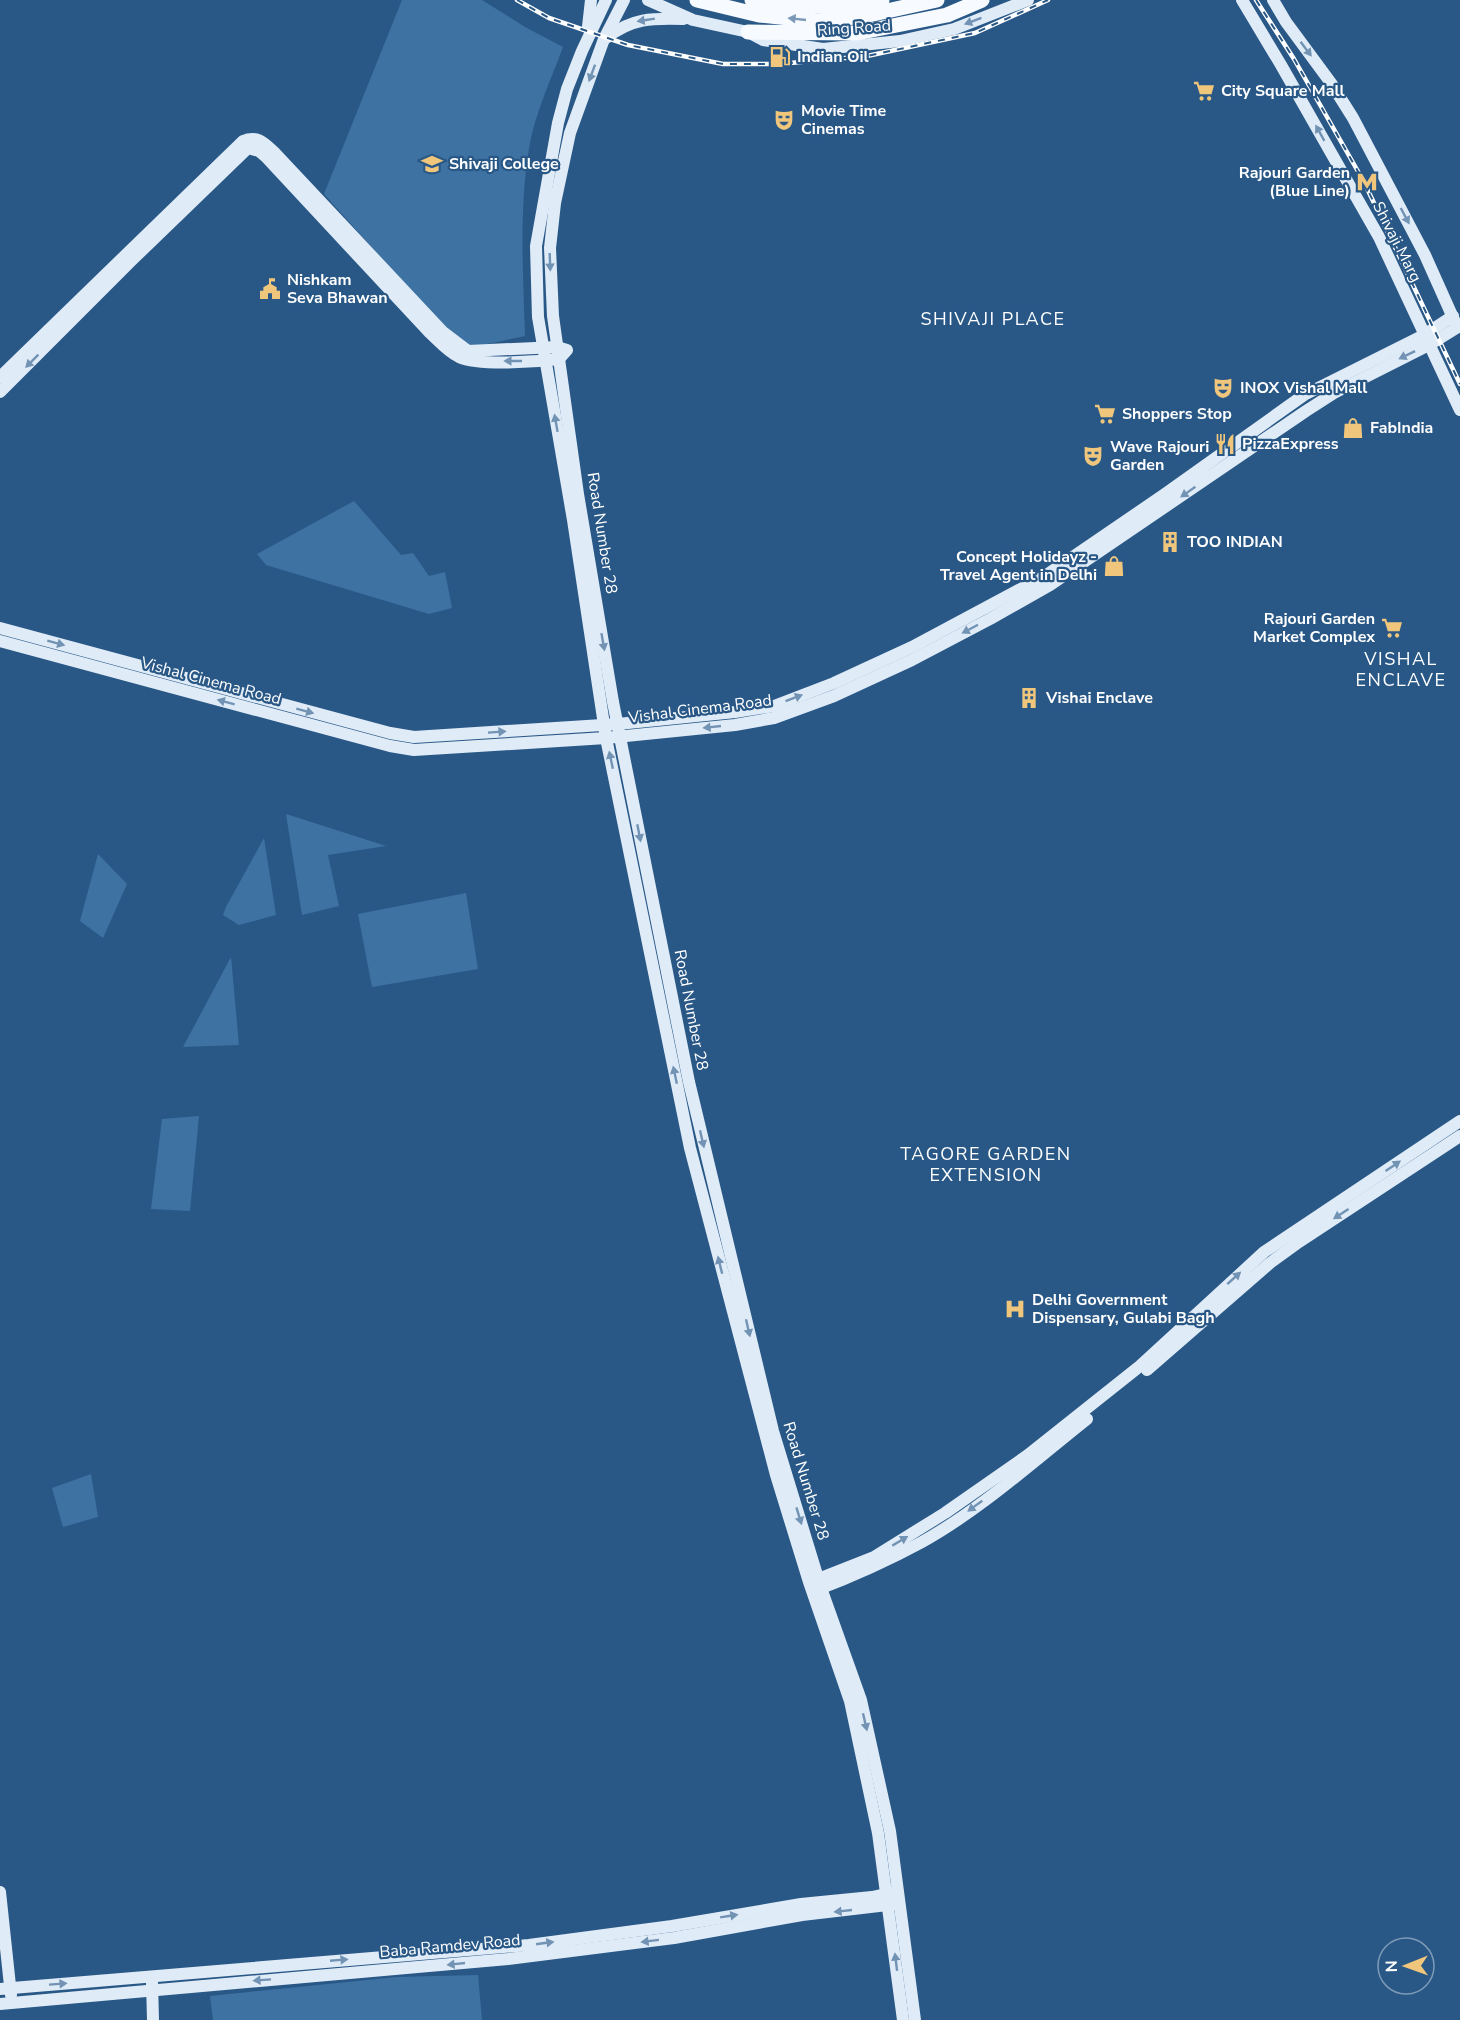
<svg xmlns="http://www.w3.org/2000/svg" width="1460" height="2020" font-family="'Nunito Sans',sans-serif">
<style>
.green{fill:#3e72a3}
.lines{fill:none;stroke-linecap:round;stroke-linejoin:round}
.secondary{stroke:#dfebf7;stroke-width:12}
.primary{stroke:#f7fafe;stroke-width:15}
.rail-casing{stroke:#fff;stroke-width:4.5}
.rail{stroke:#295887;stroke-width:2;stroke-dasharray:7;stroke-linecap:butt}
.oneway{fill:#7b99b7}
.oneway2{fill:#7293b4}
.labels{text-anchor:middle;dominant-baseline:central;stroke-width:4.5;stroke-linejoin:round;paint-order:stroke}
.street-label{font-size:16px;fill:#fff;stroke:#295887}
.poi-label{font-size:16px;font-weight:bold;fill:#fff;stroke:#295887;text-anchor:start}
.neighbourhood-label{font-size:18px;letter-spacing:1.5px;fill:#fff;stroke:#295887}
</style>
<rect width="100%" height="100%" fill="#295887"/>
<!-- green -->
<g class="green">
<path d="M402,0h80l43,27 38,20c-12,33 -28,66 -34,101 -10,62 -6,125 -4,188l-52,11 -27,-17 -122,-136z"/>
<polygon points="354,501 401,555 413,553 429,576 445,572 452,608 429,614 266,565 257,554"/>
<polygon points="286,814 386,846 328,855 339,906 302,915"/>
<polygon points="264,838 276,915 239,925 223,915 226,907"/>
<polygon points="98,854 127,884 103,938 80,921"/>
<polygon points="466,893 478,969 372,987 358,914"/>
<polygon points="231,957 239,1045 183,1047"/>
<polygon points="199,1116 190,1211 151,1209 162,1119"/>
<polygon points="91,1474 98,1517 63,1527 52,1488"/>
<polygon points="478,1975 482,2020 213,2020 210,1996 397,1977"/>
</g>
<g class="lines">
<!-- secondary -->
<g class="secondary">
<polyline points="606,0 582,51 567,89 558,123 536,246 538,317 573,520 606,738 690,1148 776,1475 809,1582 850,1701 878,1833 903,2020"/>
<polyline points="624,0 604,39 570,133 555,203 550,248 553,316 578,494 613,702 689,1082 773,1431 821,1588 861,1700 890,1831 915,2020"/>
<polyline points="648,0 693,20 748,32 763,40 823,49 900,41 954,29 1028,0"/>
<polyline points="1242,0 1281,65 1379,237 1460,410"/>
<polyline points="1273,0 1286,22 1331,83 1353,118 1425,255 1455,322"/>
<polyline points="588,27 591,0"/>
<path d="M606,38c26,-20 46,-20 77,-19"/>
<path d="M0,377l243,-236c15,-6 21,2 32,12l168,179 25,19 89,-4 10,3 -8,9c-24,3 -80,7 -100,-2 -12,-6 -20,-16 -30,-25l-163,-175 -7,-6 -11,-3 -116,112 -132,132"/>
<polyline points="0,628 390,733 414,737 618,724 735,712 774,706 834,683 912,647 1045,576 1165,494 1304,395 1424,335 1453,316"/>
<polyline points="0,641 390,746 414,750 606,738 735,725 774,718 834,696 912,660 990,619 1050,585 1306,411 1334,393 1429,345 1458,327"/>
<polyline points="1147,1370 1270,1263 1299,1242 1460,1136"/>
<polyline points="813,1581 874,1557 945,1513 1028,1455 1140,1366 1264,1252 1460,1121"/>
<path d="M814,1591c37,-14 73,-30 108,-49 59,-33 112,-81 165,-123"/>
<polyline points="0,1892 11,1995"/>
<polyline points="152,1982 153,2020"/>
<polyline points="0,1989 529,1945 672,1926 801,1904 872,1897 895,1892"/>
<polyline points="0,2004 508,1959 674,1938 802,1915 896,1904"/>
</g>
<!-- primary -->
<g class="primary">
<polyline points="697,0 759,15 818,21 864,16 937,0"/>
<path d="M752,0c42,8 88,8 130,0"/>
<polyline points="748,32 857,33 947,15 982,0"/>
</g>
<defs>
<g id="rail">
<polyline points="517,0 549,18 628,45 723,64 779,64 867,56 975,33 1048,0"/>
<polyline points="1256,0 1294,59 1364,182 1460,384"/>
</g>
</defs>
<!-- rail casing -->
<use href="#rail" class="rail-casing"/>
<!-- rail -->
<use href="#rail" class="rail"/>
</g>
<!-- one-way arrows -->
<defs><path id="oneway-solid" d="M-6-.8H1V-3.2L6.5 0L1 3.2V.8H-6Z" transform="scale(1.5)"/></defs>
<use class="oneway" href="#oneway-solid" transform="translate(797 19) rotate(-174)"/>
<g class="oneway2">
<use href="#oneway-solid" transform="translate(646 20) rotate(171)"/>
<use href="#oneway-solid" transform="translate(973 21) rotate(159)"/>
<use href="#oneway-solid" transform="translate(1306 49) rotate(53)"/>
<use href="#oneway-solid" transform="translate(592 73) rotate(110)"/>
<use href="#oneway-solid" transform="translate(1320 133) rotate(-119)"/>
<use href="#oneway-solid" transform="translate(1405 216) rotate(62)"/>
<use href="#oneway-solid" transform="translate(550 262) rotate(88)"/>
<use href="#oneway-solid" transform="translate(1407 355) rotate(154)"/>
<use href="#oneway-solid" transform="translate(32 361) rotate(135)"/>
<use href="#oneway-solid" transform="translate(513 361) rotate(180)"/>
<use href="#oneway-solid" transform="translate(556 423) rotate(-100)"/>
<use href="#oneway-solid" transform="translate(1188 492) rotate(145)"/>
<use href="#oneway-solid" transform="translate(970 629) rotate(152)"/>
<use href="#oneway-solid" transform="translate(603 642) rotate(80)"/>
<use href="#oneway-solid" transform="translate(56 643) rotate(15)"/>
<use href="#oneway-solid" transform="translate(794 698) rotate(-21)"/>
<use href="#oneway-solid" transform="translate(226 702) rotate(-165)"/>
<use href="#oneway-solid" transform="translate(305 711) rotate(15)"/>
<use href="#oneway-solid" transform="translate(712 727) rotate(174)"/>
<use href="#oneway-solid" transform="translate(497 732) rotate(-4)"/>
<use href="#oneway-solid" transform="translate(611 760) rotate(-102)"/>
<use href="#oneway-solid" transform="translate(639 833) rotate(79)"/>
<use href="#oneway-solid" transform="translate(675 1075) rotate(-102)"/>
<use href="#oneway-solid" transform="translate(702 1139) rotate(77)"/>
<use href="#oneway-solid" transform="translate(1393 1166) rotate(-34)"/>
<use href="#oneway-solid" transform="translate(1341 1214) rotate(147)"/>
<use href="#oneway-solid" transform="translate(720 1265) rotate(-104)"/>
<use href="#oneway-solid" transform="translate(1234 1278) rotate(-42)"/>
<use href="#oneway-solid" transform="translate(748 1328) rotate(77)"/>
<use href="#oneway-solid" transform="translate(975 1506) rotate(144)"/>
<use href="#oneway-solid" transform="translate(799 1516) rotate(73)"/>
<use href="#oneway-solid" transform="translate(900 1541) rotate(-31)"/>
<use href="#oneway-solid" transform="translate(865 1722) rotate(77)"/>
<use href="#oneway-solid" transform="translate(843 1911) rotate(174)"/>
<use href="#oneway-solid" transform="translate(729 1916) rotate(-9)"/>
<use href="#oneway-solid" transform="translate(650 1941) rotate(173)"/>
<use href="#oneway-solid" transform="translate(545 1943) rotate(-8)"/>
<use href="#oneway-solid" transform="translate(339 1960) rotate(-5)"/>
<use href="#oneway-solid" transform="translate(896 1962) rotate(-97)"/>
<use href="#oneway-solid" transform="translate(456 1964) rotate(174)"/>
<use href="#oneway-solid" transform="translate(262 1980) rotate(176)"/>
<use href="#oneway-solid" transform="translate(58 1984) rotate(-4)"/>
</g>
<!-- icons -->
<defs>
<symbol id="fuel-bare" viewBox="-9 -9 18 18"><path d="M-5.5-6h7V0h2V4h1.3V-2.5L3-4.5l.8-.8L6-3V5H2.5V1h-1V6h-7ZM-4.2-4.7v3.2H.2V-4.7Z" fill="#efc67c" stroke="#295887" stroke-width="2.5" paint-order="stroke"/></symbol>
<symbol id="supermarket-bare" viewBox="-9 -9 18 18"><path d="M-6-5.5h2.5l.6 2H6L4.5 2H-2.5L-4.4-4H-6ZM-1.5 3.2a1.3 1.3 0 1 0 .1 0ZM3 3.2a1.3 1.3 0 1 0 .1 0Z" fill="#efc67c" stroke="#295887" stroke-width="2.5" paint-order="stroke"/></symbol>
<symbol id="theatre-bare" viewBox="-9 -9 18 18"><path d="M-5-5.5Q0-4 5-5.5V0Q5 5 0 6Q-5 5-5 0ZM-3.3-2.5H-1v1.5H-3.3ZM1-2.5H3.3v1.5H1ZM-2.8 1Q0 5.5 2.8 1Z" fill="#efc67c" stroke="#295887" stroke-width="2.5" paint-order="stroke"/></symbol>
<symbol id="university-bare" viewBox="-9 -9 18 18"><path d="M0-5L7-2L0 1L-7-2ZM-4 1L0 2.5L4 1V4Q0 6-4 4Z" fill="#efc67c" stroke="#295887" stroke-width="2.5" paint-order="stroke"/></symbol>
<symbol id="metro-bare" viewBox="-9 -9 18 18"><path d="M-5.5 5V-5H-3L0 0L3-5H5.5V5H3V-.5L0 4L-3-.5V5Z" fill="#efc67c" stroke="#295887" stroke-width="2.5" paint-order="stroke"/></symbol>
<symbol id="civic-bare" viewBox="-9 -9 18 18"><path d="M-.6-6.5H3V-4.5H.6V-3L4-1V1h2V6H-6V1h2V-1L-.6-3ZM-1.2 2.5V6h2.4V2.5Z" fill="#efc67c" stroke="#295887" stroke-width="2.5" paint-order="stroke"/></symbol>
<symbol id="shop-bare" viewBox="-9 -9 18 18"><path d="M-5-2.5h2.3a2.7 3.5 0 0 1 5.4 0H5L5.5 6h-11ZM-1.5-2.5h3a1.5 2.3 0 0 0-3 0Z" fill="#efc67c" stroke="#295887" stroke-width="2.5" paint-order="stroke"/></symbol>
<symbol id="restaurant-bare" viewBox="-9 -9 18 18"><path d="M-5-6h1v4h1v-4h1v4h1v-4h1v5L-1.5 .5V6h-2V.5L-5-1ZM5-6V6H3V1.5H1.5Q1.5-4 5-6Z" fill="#efc67c" stroke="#295887" stroke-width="2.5" paint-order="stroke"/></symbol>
<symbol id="building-bare" viewBox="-9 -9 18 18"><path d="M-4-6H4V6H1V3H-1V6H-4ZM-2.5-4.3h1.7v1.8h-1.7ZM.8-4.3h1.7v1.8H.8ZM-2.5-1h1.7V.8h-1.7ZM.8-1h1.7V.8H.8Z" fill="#efc67c" stroke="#295887" stroke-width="2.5" paint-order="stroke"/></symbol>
<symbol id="hospital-bare" viewBox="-9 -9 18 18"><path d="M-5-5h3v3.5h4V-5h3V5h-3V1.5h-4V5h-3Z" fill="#efc67c" stroke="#295887" stroke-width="2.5" paint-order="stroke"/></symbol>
</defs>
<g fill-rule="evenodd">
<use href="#fuel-bare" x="765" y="42" width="30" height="30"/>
<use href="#supermarket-bare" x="1189" y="76" width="30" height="30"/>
<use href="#theatre-bare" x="769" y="105" width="30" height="30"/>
<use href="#university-bare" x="417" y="149" width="30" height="30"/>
<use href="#metro-bare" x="1352" y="167" width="30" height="30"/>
<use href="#civic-bare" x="255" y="274" width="30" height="30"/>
<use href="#theatre-bare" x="1208" y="373" width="30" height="30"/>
<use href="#supermarket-bare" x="1090" y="399" width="30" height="30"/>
<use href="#shop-bare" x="1338" y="413" width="30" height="30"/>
<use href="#restaurant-bare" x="1210" y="429" width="30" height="30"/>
<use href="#theatre-bare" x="1078" y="441" width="30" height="30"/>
<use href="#building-bare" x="1155" y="527" width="30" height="30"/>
<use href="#shop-bare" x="1099" y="551" width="30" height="30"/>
<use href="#supermarket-bare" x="1377" y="613" width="30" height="30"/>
<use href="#building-bare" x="1014" y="683" width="30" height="30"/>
<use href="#hospital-bare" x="1000" y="1294" width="30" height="30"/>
</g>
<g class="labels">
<!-- street labels -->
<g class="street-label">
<text transform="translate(854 28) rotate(-4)">Ring Road</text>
<text transform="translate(1397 242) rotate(63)">Shivaji Marg</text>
<text transform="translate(602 533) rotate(81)">Road Number 28</text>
<text transform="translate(211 681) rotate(15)">Vishal Cinema Road</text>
<text transform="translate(700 709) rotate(-7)">Vishal Cinema Road</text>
<text transform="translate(691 1010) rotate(79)">Road Number 28</text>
<text transform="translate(806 1481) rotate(73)">Road Number 28</text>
<text transform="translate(450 1946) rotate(-5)">Baba Ramdev Road</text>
</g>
<!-- poi labels -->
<g class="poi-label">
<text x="797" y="57">Indian Oil</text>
<text x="1221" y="91">City Square Mall</text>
<text x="801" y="111">Movie Time<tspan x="801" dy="18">Cinemas</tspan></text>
<text x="449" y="164">Shivaji College</text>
<text x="1350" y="173" text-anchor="end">Rajouri Garden<tspan x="1350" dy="18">(Blue Line)</tspan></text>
<text x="287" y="280">Nishkam<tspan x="287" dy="18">Seva Bhawan</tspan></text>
<text x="1240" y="388">INOX Vishal Mall</text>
<text x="1122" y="414">Shoppers Stop</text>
<text x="1370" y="428">FabIndia</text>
<text x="1242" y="444">PizzaExpress</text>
<text x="1110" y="447">Wave Rajouri<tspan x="1110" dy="18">Garden</tspan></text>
<text x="1187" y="542">TOO INDIAN</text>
<text x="1097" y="557" text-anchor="end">Concept Holidayz -<tspan x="1097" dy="18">Travel Agent in Delhi</tspan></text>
<text x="1375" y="619" text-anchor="end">Rajouri Garden<tspan x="1375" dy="18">Market Complex</tspan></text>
<text x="1046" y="698">Vishai Enclave</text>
<text x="1032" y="1300">Delhi Government<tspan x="1032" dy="18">Dispensary, Gulabi Bagh</tspan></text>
</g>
<!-- neighbourhood labels -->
<g class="neighbourhood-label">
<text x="993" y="319">SHIVAJI PLACE</text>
<text x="1401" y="659">VISHAL<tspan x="1401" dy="21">ENCLAVE</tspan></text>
<text x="986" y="1154">TAGORE GARDEN<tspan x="986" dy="21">EXTENSION</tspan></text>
</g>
</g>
<!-- north arrow -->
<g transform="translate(1406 1966) rotate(269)"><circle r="28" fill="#295887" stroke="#7f9bb7" stroke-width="1.5"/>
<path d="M0-4.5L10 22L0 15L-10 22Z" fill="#efc67c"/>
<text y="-9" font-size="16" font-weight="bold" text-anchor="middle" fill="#ffffff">N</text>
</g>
</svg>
